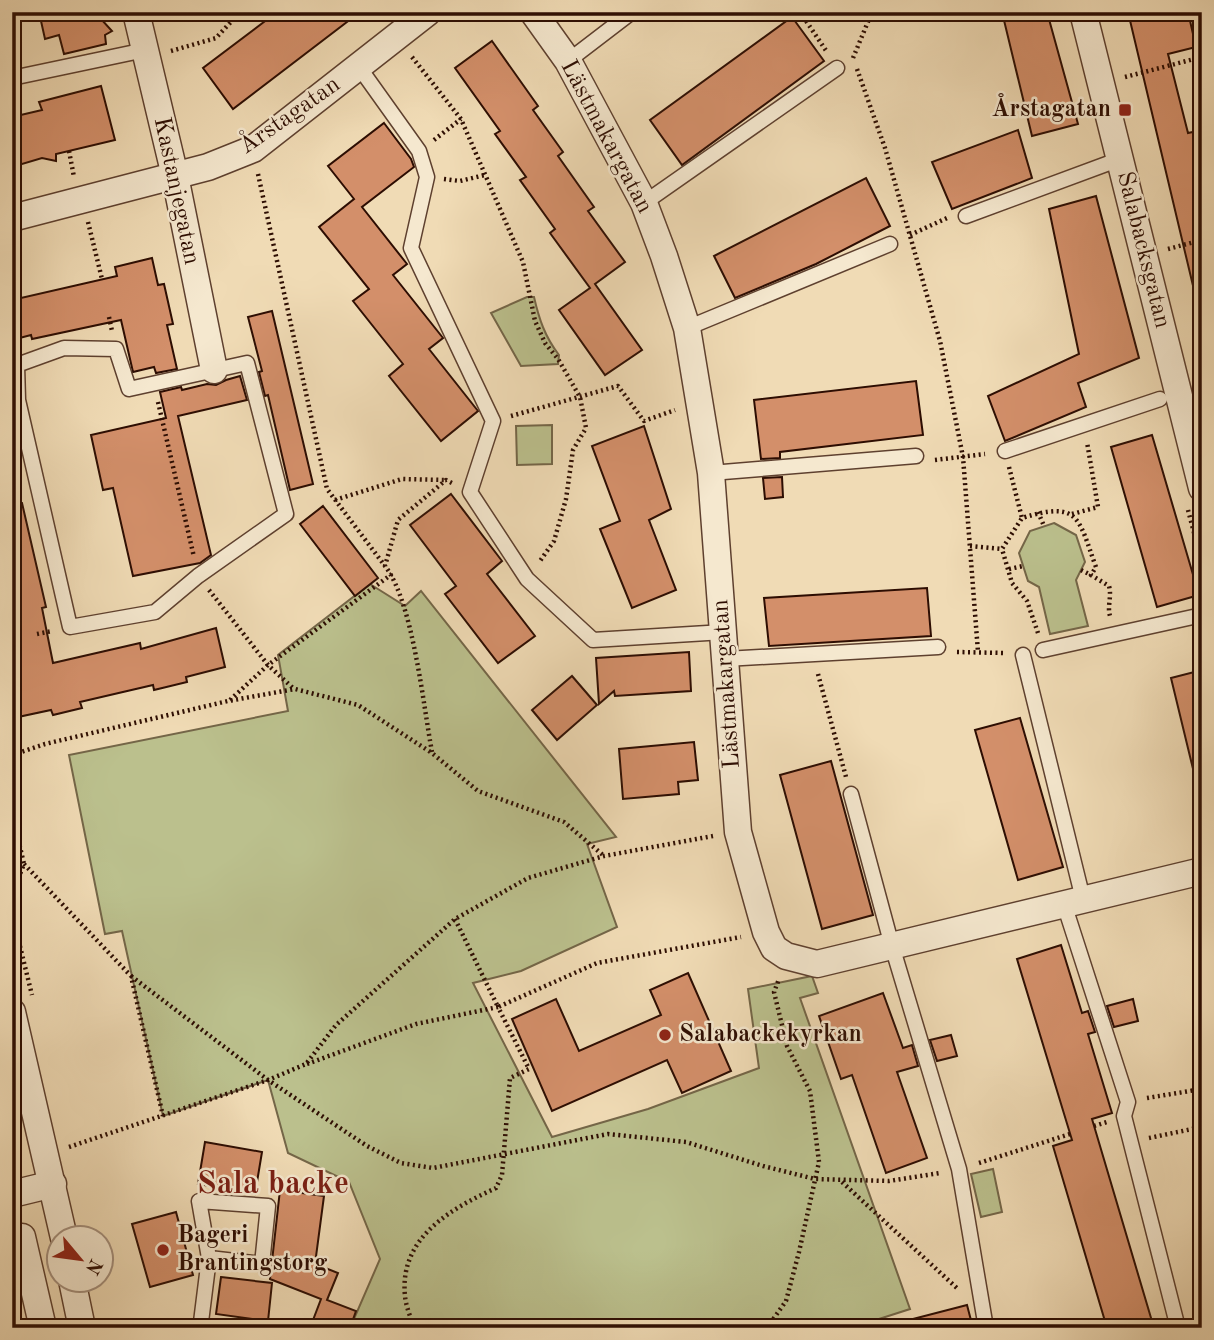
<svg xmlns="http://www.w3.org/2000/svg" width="1214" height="1340" font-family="'Old Standard TT',serif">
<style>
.green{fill:#bbc08d;stroke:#746648;stroke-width:2}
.building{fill:#d38f6a;stroke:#2d0d02;stroke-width:2}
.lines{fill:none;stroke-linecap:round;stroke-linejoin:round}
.lane-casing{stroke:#5e402f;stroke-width:17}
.street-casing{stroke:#5e402f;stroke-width:29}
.path{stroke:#2d0d02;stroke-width:4.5;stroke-dasharray:2 3.5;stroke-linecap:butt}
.lane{stroke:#f5e8cf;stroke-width:14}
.street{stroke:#f5e8cf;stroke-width:26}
.poi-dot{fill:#8f2418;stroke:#f5e8cf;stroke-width:2.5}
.labels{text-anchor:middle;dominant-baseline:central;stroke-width:5;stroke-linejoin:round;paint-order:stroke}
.poi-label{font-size:24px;font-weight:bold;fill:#2d0d02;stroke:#f5e8cf;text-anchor:start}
.street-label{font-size:24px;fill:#2d0d02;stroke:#f5e8cf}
.district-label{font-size:32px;font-weight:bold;fill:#7a1f14;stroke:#f5e8cf}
</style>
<rect width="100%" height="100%" fill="#f0dbb5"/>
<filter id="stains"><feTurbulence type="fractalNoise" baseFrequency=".00286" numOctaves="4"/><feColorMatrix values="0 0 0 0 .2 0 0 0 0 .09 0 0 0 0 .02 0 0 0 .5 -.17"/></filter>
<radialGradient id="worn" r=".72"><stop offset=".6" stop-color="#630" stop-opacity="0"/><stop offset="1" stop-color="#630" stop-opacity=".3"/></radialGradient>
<!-- green -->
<g class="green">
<path d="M527,297h7c5,22 11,40 25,58l-1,9 -37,2 -30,-53z"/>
<polygon points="552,425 552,464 517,465 516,426"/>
<polygon points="1054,523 1076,535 1085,562 1076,580 1088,626 1050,634 1039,587 1028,581 1019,553 1030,531"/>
<polygon points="370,584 405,606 421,591 616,837 587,844 617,927 521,971 473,983 552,1137 648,1109 759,1068 748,989 812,976 818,993 800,998 910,1309 851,1328 350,1328 380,1259 349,1182 288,1153 268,1080 163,1116 122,931 105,934 69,755 288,711 278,655"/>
<polygon points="993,1169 1002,1212 981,1217 971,1174"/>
</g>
<!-- building -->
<g class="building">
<polygon points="39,12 98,12 100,18 112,31 105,35 106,44 64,54 59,35 45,39"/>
<polygon points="277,12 360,12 233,109 203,68"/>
<polygon points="1002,12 1047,12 1078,124 1032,136"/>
<polygon points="1128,12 1188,12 1196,47 1168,54 1188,133 1202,130 1202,289 1194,290"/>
<polygon points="792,17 824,61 682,165 650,120"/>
<polygon points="492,41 538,106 533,110 563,152 558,156 594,207 588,211 625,262 595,284 642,350 605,375 559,310 590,288 550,233 555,229 520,180 526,177 495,134 500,131 455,68"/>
<polygon points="101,86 115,140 56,154 56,161 42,158 12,167 12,117 42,110 39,102"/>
<polygon points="384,123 411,159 414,167 362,207 407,264 393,275 443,338 429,349 478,411 441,441 389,376 403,364 353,301 369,289 319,227 354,199 328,166"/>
<polygon points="1018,130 1032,178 952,209 932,162"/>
<polygon points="866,178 890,226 816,264 735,298 714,256"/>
<polygon points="1096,196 1139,358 1078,383 1086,407 1005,441 988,396 1079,354 1049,209"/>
<polygon points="152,258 158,285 164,284 173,324 167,325 177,369 156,373 154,367 133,372 121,320 32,339 31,335 12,340 12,300 117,276 115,267"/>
<polygon points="272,311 313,484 290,490 268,395 265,396 259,372 262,371 248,317"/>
<polygon points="240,376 247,400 178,416 211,555 200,563 133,576 113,488 103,490 91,435 166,418 160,392 181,387 182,390 207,384 216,385 226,380"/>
<polygon points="916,381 923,435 780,452 780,458 761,459 754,400"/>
<polygon points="644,426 671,509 649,520 676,590 632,608 600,529 620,521 592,446"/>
<polygon points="1152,435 1199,595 1157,607 1111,447"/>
<polygon points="782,477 783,497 765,499 763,478"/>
<polygon points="451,494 502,561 487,574 535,636 498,663 445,594 456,586 410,525"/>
<polygon points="22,503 46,607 42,608 53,663 140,643 141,649 216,628 225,667 186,677 187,682 154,690 153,685 80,702 82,708 53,715 51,710 18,717 12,693 12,504"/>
<polygon points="323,506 378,578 355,596 300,524"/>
<polygon points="927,588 931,636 769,646 764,598"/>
<polygon points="689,652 691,691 615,696 614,691 599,704 596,658"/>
<polygon points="1202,670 1202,772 1194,773 1171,678"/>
<polygon points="572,676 597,705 557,740 532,710"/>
<polygon points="1020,718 1063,867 1018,880 975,730"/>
<polygon points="694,742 698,780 678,782 679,794 623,799 619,749"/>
<polygon points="831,761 873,915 822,929 780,775"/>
<polygon points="1061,945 1082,1013 1088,1011 1095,1032 1088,1034 1112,1113 1092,1119 1154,1328 1107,1328 1053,1146 1072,1140 1017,959"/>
<polygon points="688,973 731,1071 682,1093 667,1060 552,1111 512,1019 556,999 579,1051 661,1015 650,990"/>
<polygon points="883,993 903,1048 912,1045 918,1066 897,1072 927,1158 886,1173 852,1075 841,1079 819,1016"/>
<polygon points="1133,999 1138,1021 1114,1027 1107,1006"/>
<polygon points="951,1035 957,1056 937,1061 930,1040"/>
<polygon points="205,1142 262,1152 255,1194 198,1184"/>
<polygon points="280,1190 324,1196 315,1264 338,1273 327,1300 356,1311 350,1328 310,1328 321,1299 270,1279"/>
<polygon points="176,1212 193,1275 150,1287 132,1224"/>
<polygon points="221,1277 272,1283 268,1321 216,1314"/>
<polygon points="967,1305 973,1328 910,1328 909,1320"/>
</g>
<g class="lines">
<defs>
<g id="lane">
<polyline points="568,61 632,12"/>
<polyline points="359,67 419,151 427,177 411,248 493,421 470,492 527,579 593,640 724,632"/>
<polyline points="12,78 145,50"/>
<polyline points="644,203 837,68"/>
<polyline points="966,216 1120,159"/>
<polyline points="687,328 890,244"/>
<polygon points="64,348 116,349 129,389 247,363 286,514 198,576 155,612 70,627 18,400 17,365"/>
<polyline points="1005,451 1160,399"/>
<polyline points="711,473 916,456"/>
<polyline points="1043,650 1202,615"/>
<polyline points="1023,655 1083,899"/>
<polyline points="725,659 938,647"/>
<polyline points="851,794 892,946 959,1169 986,1328"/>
<polyline points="1064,904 1128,1102 1124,1116 1178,1328"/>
<polyline points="203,1328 201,1322 209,1258 199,1201 268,1206 262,1264 209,1258"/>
</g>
<g id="street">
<polyline points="136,12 175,176 214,370"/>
<polyline points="533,12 568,61 644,203 664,256 687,328 711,473 738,832 766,932 774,948 786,956 817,964 1202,871"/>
<polyline points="1083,12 1202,488"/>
<polyline points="12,218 208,167 253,149 428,12"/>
<polyline points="12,1012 64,1238"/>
<polyline points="12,1194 53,1184"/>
<polyline points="12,1239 22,1237 43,1328"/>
<polyline points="72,1280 82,1328"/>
</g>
</defs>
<!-- lane casing -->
<use href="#lane" class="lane-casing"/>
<!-- street casing -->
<use href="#street" class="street-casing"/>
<!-- path -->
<g class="path">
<polyline points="800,12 827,52"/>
<polyline points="171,51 216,38 240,12"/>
<polyline points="412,57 461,119 523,262 535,321 545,343 558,359 580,397 586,428 573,450 566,499 554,541 540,561"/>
<polyline points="853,58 872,12"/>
<polyline points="857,69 885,148 940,341 963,457 978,652"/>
<polyline points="1125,77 1202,57"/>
<polyline points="434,140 461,119"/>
<polyline points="69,151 74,177"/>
<polyline points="258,174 327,489 385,566"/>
<polyline points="444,179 460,181 485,175"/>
<polyline points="88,222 102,279"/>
<polyline points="910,235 947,218"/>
<polyline points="1168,249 1202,240"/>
<polyline points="109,317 112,331"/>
<polyline points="158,402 194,557"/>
<polyline points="511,416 618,386 644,421 675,410"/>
<polyline points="935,460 985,454"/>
<polyline points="1009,467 1022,518"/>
<polyline points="335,500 402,479 445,480"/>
<polyline points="1188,510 1202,563"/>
<polyline points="1038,512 1044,526"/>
<polyline points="1072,514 1098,507 1087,442"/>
<polyline points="970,546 1002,549"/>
<polyline points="1009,569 1023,566"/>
<polyline points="1081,570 1091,575"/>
<polyline points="209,590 268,665 294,689"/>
<path d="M1038,633l-11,-32 -15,-18 -10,-34 20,-31c58,-18 56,0 74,49l-5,8 18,11c3,11 -2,20 1,30"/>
<polyline points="37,634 52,631"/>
<polyline points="957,652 1004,653"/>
<polyline points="818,674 846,777"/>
<polyline points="230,700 268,665 392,574"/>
<path d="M432,752c-9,-48 -19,-150 -47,-186l13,-46 48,-40 6,3"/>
<polyline points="12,755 45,744 228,701 295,689 358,705 432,753 478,791 564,822 604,856"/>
<polyline points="12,813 24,864 12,894"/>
<polyline points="24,864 131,976 163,1116"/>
<polyline points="12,914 32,995"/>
<polyline points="455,919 498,1007 597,963 741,937"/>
<polyline points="131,976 268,1080 367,1146 401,1163 433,1168 608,1134 686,1142 763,1166 815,1179 889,1181 940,1173"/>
<path d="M307,1064l109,-40 82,-17 31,62 -19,9 -8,97 -6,13c-46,21 -97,50 -91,108 1,11 6,22 9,32"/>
<polyline points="1147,1098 1202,1089"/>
<polyline points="1094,1126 1107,1122"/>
<polyline points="1149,1138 1197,1128 1202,1130"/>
<polyline points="69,1147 268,1080 306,1064 336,1025 455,919 528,878 604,856 713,836"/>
<polyline points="979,1163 1070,1134"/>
<polyline points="842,1182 959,1290"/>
<polyline points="767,1328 786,1301 799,1252 819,1162 810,1091 787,1046 774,992 779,979"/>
</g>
<!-- lane -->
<use href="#lane" class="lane"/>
<!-- street -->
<use href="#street" class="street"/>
</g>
<!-- markers -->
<g class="poi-dot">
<rect x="1118" y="103" width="14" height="14" rx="3.5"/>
<circle cx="665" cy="1035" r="7"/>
<circle cx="163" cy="1250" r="7"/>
</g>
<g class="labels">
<!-- poi labels -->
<g class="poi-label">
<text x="1111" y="110" text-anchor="end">Årstagatan</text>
<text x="679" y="1035">Salabackekyrkan</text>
<text x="177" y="1236">Bageri<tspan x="177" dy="28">Brantingstorg</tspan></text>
</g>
<!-- street labels -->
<g class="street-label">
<text transform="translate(290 116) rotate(-35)">Årstagatan</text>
<text transform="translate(606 137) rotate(62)">Lästmakargatan</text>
<text transform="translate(176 191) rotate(78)">Kastanjegatan</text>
<text transform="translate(1143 250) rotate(76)">Salabacksgatan</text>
<text transform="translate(727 684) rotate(-94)">Lästmakargatan</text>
</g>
<!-- district labels -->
<g class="district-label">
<text x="273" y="1185">Sala backe</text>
</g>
</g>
<!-- margin -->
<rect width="1214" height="1340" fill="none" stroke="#f0dbb5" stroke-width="42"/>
<rect x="14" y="14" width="1186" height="1312" fill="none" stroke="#2d0d02" stroke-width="3.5"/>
<rect x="21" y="21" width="1172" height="1298" fill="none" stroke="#2d0d02" stroke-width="2"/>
<!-- north arrow -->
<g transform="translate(80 1259) rotate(119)"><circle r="33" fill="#f5e8cf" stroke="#a5907d" stroke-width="2"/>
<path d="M0-5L12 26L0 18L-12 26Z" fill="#8f2418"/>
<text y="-10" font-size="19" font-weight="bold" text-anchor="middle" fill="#2d0d02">N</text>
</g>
<rect width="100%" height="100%" filter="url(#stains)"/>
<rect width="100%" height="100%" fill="url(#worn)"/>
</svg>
